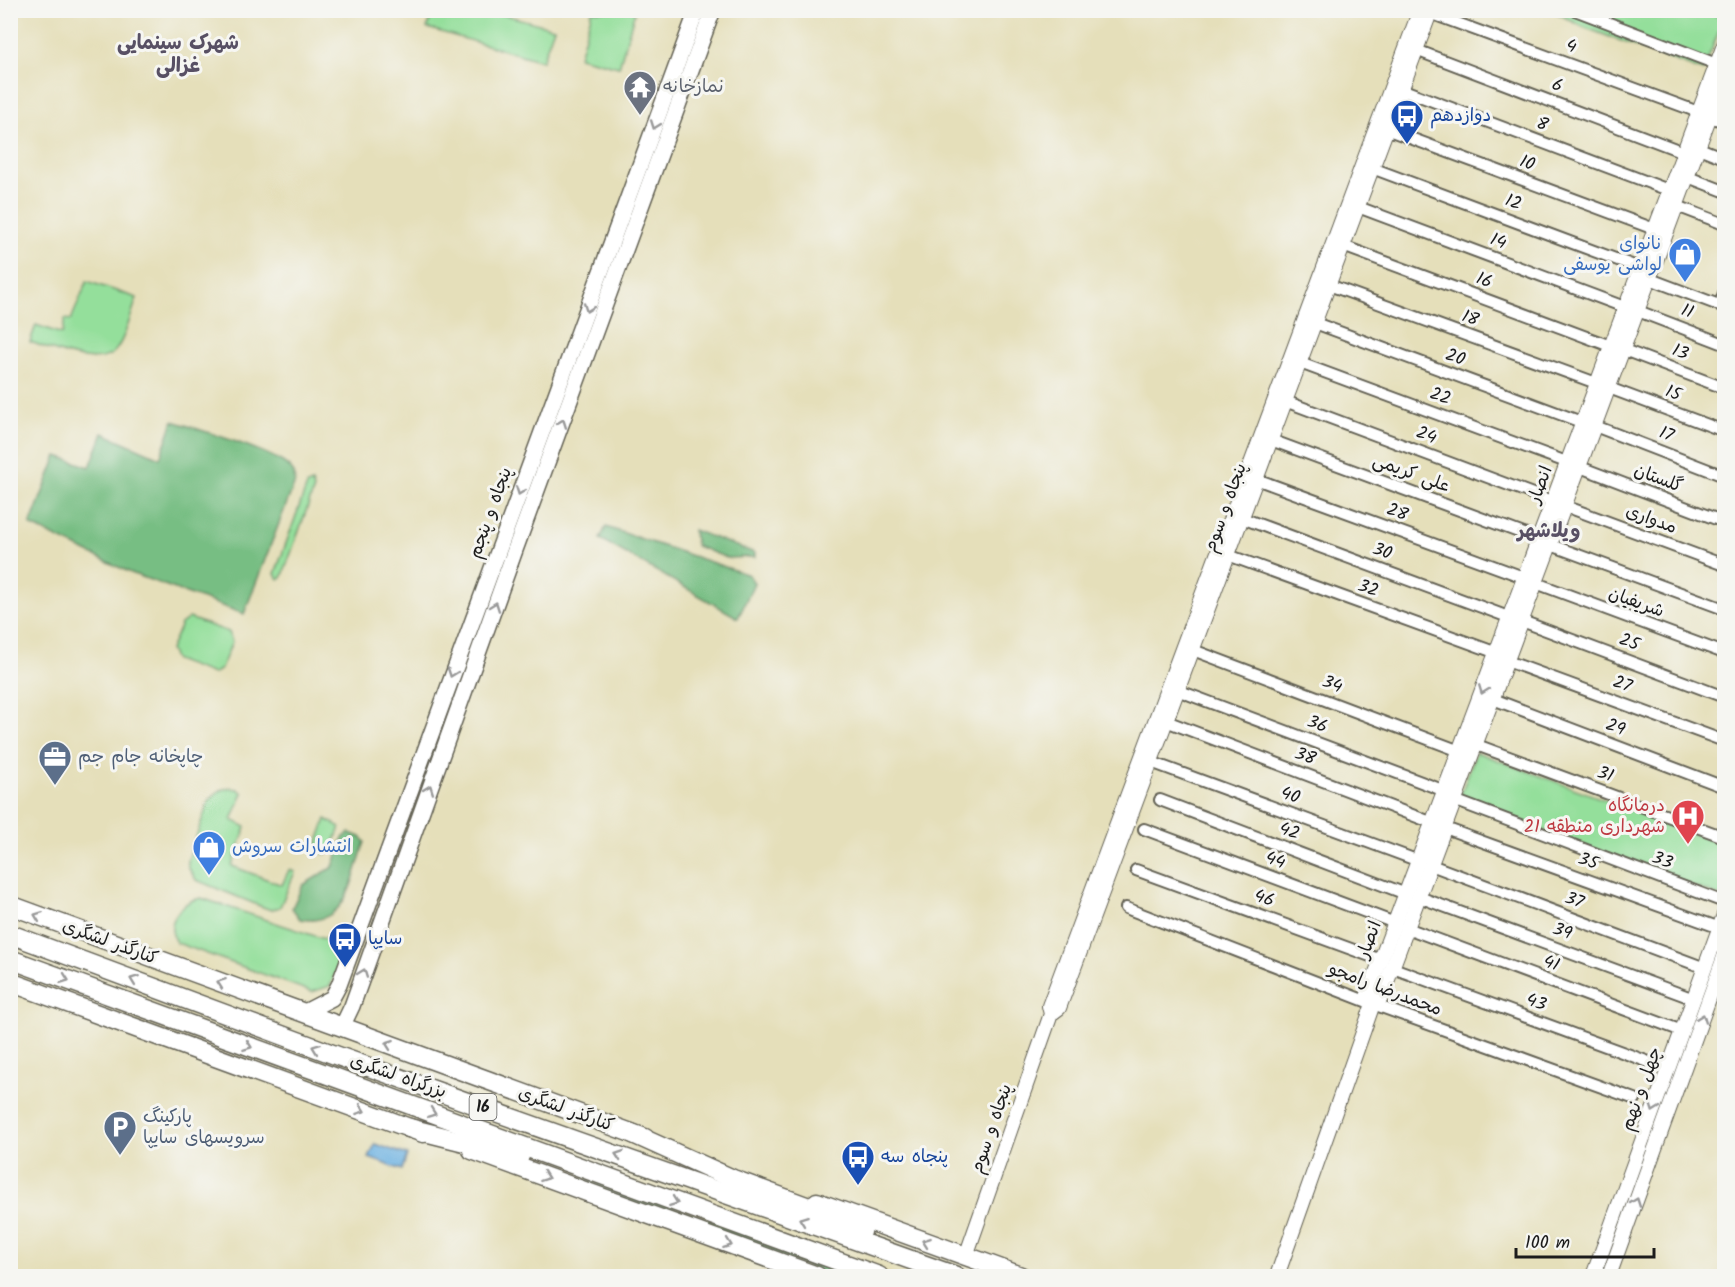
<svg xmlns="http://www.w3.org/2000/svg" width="1735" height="1287" font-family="Kalam,'Playpen Sans Arabic',sans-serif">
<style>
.green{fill:#94df9b;stroke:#587e5c;stroke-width:1.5}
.forest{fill:#77be83;stroke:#4a6d50;stroke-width:1.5}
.water{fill:#6bb0e1;stroke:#44667e;stroke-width:1.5}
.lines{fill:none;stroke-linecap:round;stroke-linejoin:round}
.minor-casing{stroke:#626053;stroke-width:14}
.tertiary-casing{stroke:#626053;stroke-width:16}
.secondary-casing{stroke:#626053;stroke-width:18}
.primary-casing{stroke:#626053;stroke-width:21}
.trunk-casing{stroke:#626053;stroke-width:21}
.minor{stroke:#fff;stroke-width:10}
.tertiary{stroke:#fff;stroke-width:14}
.secondary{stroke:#fff;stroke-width:15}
.primary{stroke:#fff;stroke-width:18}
.trunk{stroke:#fff;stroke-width:18}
.oneway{stroke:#999}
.labels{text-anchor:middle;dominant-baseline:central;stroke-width:6;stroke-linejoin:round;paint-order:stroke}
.shield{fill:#f6f6f2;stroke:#5d5d5c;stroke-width:1.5}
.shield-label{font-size:16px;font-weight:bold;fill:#1c1c1c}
.street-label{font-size:18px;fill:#1c1c1c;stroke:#f6f6f2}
.worship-label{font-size:18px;fill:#5b616d;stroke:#f6f6f2;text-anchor:start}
.transit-label{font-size:18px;fill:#164399;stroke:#f6f6f2;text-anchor:start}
.shop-label{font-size:18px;fill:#366cbe;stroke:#f6f6f2;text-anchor:end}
.service-label{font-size:18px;fill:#4e5e75;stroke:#f6f6f2;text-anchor:start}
.health-label{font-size:18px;fill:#be3a42;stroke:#f6f6f2;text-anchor:end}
.neighbourhood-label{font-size:20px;font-weight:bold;fill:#585064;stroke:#f6f6f2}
</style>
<rect width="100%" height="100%" fill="#f6f6f2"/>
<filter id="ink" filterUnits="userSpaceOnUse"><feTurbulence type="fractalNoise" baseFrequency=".0167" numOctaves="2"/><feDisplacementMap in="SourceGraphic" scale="12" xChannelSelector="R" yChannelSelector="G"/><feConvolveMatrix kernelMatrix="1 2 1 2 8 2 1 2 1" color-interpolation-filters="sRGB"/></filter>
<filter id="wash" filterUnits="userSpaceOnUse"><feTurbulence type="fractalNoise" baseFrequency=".008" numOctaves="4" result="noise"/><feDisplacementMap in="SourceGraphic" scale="24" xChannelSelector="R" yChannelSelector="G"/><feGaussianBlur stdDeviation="1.35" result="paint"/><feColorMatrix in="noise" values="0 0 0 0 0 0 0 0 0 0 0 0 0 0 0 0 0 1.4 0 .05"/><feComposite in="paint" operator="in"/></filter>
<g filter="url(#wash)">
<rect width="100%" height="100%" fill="#e5dfba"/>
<!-- green -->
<g class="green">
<polygon points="490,11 554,28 542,61 427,28 433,11"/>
<polygon points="592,11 635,11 619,67 579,57"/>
<polygon points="1553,11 1710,11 1723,21 1703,71 1583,27"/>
<path d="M87,281l50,17c-6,16 -10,35 -19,49 -15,26 -67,2 -88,-5l6,-17 26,9 3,-15 6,1z"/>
<polygon points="312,483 314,489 282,578 278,579 275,574 307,485"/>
<polygon points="189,618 229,632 232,642 221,669 213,674 175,660 170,650 181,624"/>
<polygon points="1476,752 1724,844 1724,898 1459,799"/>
<polygon points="229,788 238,789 243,793 232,820 246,827 232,866 282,885 289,870 295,872 280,907 271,910 260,906 196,880 188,867 188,860 209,800 221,790"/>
<polygon points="326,819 340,827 331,852 325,854 315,850"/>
<path d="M201,898l138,46 6,6 -15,36 -18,6 -135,-49c-13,-19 2,-41 24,-45z"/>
</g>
<!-- forest -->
<g class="forest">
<path d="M173,421c24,8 104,31 118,48 4,4 3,8 4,13l-51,132 -113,-41 -101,-48 27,-69 33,11 13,-34 57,25z"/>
<polygon points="606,527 749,575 754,583 738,618 600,539"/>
<polygon points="693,530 755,553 755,557 727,558 696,546"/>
<path d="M349,833l12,4 4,5c-13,35 -17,86 -65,77l-8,-11 11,-23 30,-18 10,-29z"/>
<polygon points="542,1170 613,1185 863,1276 833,1276"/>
</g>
<!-- water -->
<polygon class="water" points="375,1144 407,1155 402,1170 369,1158"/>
</g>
<g filter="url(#ink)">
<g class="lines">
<defs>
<g id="minor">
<polyline points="1575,10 1719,65"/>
<polyline points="1430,13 1701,113"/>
<polyline points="1416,50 1686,153"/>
<polyline points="1401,89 1671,191"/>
<polyline points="1711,117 1724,122"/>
<polyline points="1386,129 1657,230"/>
<polyline points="1699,148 1724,158"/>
<polyline points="1372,168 1642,269"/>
<polyline points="1688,177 1724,191"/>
<polyline points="1677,206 1724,224"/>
<polyline points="1358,207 1627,308"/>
<polyline points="1343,246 1613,347"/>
<polyline points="1650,279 1724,307"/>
<polyline points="1329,285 1599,384"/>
<polyline points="1720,305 1724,293"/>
<polyline points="1638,311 1724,344"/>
<polyline points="1315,323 1584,423"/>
<polyline points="1624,350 1724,388"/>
<polyline points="1300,363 1569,463"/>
<polyline points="1609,388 1724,431"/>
<polyline points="1285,401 1554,502"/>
<polyline points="1595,426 1724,476"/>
<polyline points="1271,440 1540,540"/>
<polyline points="1580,467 1724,522"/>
<polyline points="1256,479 1526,578"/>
<polyline points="1565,506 1724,565"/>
<polyline points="1242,518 1511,618"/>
<polyline points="1551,545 1724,609"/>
<polyline points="1228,555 1497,653"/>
<polyline points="1536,583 1724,653"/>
<polyline points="1522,621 1724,697"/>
<polyline points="1193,650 1465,753"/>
<polyline points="1507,661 1724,741"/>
<polyline points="1177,690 1445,791"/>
<polyline points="1493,699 1724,787"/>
<polyline points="1166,721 1433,823"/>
<polyline points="1474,744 1724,837"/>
<polyline points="1151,762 1419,861"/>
<polyline points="1160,800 1406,894"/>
<polyline points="1454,800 1724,902"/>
<polyline points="1445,828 1720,928"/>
<polyline points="1144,829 1395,923"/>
<polyline points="1431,865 1705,968"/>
<polyline points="1136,870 1381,960"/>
<polyline points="1419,897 1694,999"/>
<polyline points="1126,908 1373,1004 1635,1099"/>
<polyline points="1407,928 1682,1031"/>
<polyline points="1393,968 1668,1069"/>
</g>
<g id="tertiary">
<polyline points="1373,1004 1368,994 1724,45"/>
<polyline points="1051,1014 1059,1008 1431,10"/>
<polyline points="966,1256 1051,1014 1049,1006 1420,10"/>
<polyline points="1277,1276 1373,1004 1381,998 1724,78"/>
<polyline points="1593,1276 1724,915"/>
<polyline points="1609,1276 1724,957"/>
</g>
<g id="secondary">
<polyline points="303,1013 332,998 339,985 697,10"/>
<polyline points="342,1027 352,1006 515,550 713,10"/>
</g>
<g id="primary">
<polyline points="10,905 645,1138"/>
<polyline points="10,982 423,1133"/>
<polyline points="472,1150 817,1276"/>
<polyline points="817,1202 1021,1276"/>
</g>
<g id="trunk">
<polyline points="10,934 338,1056 956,1276"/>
<polyline points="10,959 879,1276"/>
<polyline points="409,1128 520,1156"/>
<polyline points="631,1133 733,1179 828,1214 862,1232"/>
</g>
</defs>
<!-- minor casing -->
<use href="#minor" class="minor-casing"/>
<!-- tertiary casing -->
<use href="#tertiary" class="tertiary-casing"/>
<!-- secondary casing -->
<use href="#secondary" class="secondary-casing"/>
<!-- primary casing -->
<use href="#primary" class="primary-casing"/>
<!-- trunk casing -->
<use href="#trunk" class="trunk-casing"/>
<!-- minor -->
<use href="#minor" class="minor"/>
<!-- tertiary -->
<use href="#tertiary" class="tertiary"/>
<!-- secondary -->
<use href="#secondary" class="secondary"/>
<!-- primary -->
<use href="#primary" class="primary"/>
<!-- trunk -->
<use href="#trunk" class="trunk"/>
</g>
<!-- one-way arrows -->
<defs><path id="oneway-chevron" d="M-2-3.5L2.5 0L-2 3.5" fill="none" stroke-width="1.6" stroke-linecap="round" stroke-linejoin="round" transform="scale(1.5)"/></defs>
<g class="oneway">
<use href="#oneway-chevron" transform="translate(655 125) rotate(110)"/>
<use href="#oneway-chevron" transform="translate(588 308) rotate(110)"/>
<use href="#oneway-chevron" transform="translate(562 423) rotate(-70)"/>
<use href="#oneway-chevron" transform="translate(520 491) rotate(110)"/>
<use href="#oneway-chevron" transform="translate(495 606) rotate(-70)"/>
<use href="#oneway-chevron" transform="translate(452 673) rotate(110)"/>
<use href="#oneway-chevron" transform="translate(1483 690) rotate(111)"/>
<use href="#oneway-chevron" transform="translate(429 789) rotate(-70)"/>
<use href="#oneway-chevron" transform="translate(38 916) rotate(-159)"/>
<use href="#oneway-chevron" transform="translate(363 973) rotate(-70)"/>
<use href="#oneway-chevron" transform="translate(65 979) rotate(20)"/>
<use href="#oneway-chevron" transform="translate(134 980) rotate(-159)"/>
<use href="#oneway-chevron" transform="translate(221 983) rotate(-160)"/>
<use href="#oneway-chevron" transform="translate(1702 1018) rotate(-70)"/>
<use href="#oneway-chevron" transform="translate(389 1044) rotate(-160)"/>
<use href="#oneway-chevron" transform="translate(248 1046) rotate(20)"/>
<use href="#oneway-chevron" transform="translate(316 1048) rotate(-159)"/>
<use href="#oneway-chevron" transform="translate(1654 1108) rotate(110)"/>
<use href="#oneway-chevron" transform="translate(361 1110) rotate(20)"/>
<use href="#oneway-chevron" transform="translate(432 1113) rotate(20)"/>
<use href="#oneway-chevron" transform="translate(619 1155) rotate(-161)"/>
<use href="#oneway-chevron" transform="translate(545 1177) rotate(20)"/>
<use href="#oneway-chevron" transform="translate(674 1202) rotate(20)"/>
<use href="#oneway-chevron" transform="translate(1636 1202) rotate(-70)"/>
<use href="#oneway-chevron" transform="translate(803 1220) rotate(-160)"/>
<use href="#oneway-chevron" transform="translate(926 1242) rotate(-160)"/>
<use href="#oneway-chevron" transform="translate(728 1244) rotate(20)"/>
</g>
</g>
<!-- icons -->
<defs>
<symbol id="temple-pin" viewBox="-11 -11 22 30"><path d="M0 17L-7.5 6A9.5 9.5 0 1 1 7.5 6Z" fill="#6b7280" stroke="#f6f6f2"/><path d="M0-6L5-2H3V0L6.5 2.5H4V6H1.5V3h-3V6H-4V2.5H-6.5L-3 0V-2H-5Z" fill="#fff"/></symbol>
<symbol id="bus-pin" viewBox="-11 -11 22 30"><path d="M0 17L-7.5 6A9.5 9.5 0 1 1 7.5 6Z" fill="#1a4fb4" stroke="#f6f6f2"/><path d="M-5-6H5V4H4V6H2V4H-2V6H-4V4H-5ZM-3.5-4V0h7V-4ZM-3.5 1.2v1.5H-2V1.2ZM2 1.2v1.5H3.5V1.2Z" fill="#fff"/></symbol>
<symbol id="shop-pin" viewBox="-11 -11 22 30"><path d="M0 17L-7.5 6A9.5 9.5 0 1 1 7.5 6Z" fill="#3f7fe0" stroke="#f6f6f2"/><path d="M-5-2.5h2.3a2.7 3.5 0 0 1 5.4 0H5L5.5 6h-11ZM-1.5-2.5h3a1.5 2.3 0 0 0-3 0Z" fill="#fff"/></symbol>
<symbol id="office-pin" viewBox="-11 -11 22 30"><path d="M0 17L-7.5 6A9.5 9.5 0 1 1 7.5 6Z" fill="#5c6f8a" stroke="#f6f6f2"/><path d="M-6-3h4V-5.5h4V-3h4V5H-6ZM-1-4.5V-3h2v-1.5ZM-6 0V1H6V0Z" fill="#fff"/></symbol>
<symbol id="hospital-pin" viewBox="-11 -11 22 30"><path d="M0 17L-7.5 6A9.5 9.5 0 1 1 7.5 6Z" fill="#e0444e" stroke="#f6f6f2"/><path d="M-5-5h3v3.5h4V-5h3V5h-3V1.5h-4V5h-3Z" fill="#fff"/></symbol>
<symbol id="parking-pin" viewBox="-11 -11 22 30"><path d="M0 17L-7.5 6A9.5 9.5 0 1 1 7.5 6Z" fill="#5c6f8a" stroke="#f6f6f2"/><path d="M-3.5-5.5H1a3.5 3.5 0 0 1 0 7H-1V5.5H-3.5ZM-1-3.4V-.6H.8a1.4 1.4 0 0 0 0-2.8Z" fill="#fff"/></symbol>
</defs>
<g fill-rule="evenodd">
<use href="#temple-pin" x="621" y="68" width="38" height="52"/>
<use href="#bus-pin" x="1388" y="97" width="38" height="52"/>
<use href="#shop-pin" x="1666" y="235" width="38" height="52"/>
<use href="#office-pin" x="36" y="738" width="38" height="52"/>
<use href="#hospital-pin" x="1669" y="797" width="38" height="52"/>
<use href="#shop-pin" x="190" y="828" width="38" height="52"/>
<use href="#bus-pin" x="326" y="920" width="38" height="52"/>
<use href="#parking-pin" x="101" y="1108" width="38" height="52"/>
<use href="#bus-pin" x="839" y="1138" width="38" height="52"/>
</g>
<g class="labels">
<!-- shield labels -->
<rect class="shield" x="469.5" y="1094" width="27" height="26" rx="4.5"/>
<g class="shield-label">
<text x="483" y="1107">16</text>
</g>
<!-- street labels -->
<g class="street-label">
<text transform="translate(1571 47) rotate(20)">4</text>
<text transform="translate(1557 86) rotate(21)">6</text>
<text transform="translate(1542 125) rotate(21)">8</text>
<text transform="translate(1527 164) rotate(21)">10</text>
<text transform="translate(1513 203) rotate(20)">12</text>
<text transform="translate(1498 242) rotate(21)">14</text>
<text transform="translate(1484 281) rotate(21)">16</text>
<text transform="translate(1687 312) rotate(21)">11</text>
<text transform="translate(1470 319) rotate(20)">18</text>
<text transform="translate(1680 353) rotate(21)">13</text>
<text transform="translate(1455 358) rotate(20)">20</text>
<text transform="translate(1673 394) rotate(20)">15</text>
<text transform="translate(1440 397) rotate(20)">22</text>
<text transform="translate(1666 435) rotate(21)">17</text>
<text transform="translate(1426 436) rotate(21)">24</text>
<text transform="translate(1411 474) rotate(20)">علی کریمی</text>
<text transform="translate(1658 479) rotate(21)">گلستان</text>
<text transform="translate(1541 485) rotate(-69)">انصار</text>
<text transform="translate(1226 508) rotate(-70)">پنجاه و سوم</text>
<text transform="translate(491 513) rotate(-70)">پنجاه و پنجم</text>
<text transform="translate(1397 513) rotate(20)">28</text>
<text transform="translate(1651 520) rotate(20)">مدواری</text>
<text transform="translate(1382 552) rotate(20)">30</text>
<text transform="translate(1368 589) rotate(20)">32</text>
<text transform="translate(1636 603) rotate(20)">شریفیان</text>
<text transform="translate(1629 643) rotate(21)">25</text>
<text transform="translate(1332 685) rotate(21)">34</text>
<text transform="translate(1622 685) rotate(20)">27</text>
<text transform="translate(1317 725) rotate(21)">36</text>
<text transform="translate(1615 728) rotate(21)">29</text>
<text transform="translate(1305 757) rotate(21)">38</text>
<text transform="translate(1605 775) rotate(20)">31</text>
<text transform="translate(1290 796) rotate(20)">40</text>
<text transform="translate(1289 832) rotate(21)">42</text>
<text transform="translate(1275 861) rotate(20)">44</text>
<text transform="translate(1662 861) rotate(21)">33</text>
<text transform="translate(1588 862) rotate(20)">35</text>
<text transform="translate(1264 899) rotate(20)">46</text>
<text transform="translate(1574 901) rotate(21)">37</text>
<text transform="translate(1562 932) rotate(20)">39</text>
<text transform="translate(1370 940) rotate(-69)">انصار</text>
<text transform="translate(110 943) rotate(20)">کنارگذر لشگری</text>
<text transform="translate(1551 964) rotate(21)">41</text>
<text transform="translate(1385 990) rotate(21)">محمدرضا رامجو</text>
<text transform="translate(1536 1003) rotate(20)">43</text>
<text transform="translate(398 1077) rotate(19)">بزرگراه لشگری</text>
<text transform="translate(1642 1089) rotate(-70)">چهل و نهم</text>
<text transform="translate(566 1110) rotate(20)">کنارگذر لشگری</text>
<text transform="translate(992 1129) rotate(-71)">پنجاه و سوم</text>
</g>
<!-- worship labels -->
<g class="worship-label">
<text x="663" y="87">نمازخانه</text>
</g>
<!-- transit labels -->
<g class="transit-label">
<text x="1430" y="116">دوازدهم</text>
<text x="368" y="939">سایپا</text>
<text x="881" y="1157">پنجاه سه</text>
</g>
<!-- shop labels -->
<g class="shop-label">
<text x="1662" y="244">نانوای<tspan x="1662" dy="21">لواشی یوسفی</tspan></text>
<text x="232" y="847" text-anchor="start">انتشارات سروش</text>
</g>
<!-- service labels -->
<g class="service-label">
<text x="78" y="757">چاپخانه جام جم</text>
<text x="143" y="1117">پارکینگ<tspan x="143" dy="21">سرویسهای سایپا</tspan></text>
</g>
<!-- health labels -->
<g class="health-label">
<text x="1665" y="806">درمانگاه<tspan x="1665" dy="21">شهرداری منطقه 21</tspan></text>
</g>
<!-- neighbourhood labels -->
<g class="neighbourhood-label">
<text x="178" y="44">شهرک سینمایی<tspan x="178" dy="23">غزالی</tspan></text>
<text x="1549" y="532">ویلاشهر</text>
</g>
</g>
<!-- margin -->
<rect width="1735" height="1287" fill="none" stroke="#f6f6f2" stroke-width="36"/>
<!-- scale -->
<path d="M1516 1248v9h138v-9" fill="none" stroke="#1c1c1c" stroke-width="3"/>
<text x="1525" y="1248" font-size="18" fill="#1c1c1c" stroke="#f6f6f2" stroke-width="4.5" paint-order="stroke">100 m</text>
</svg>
